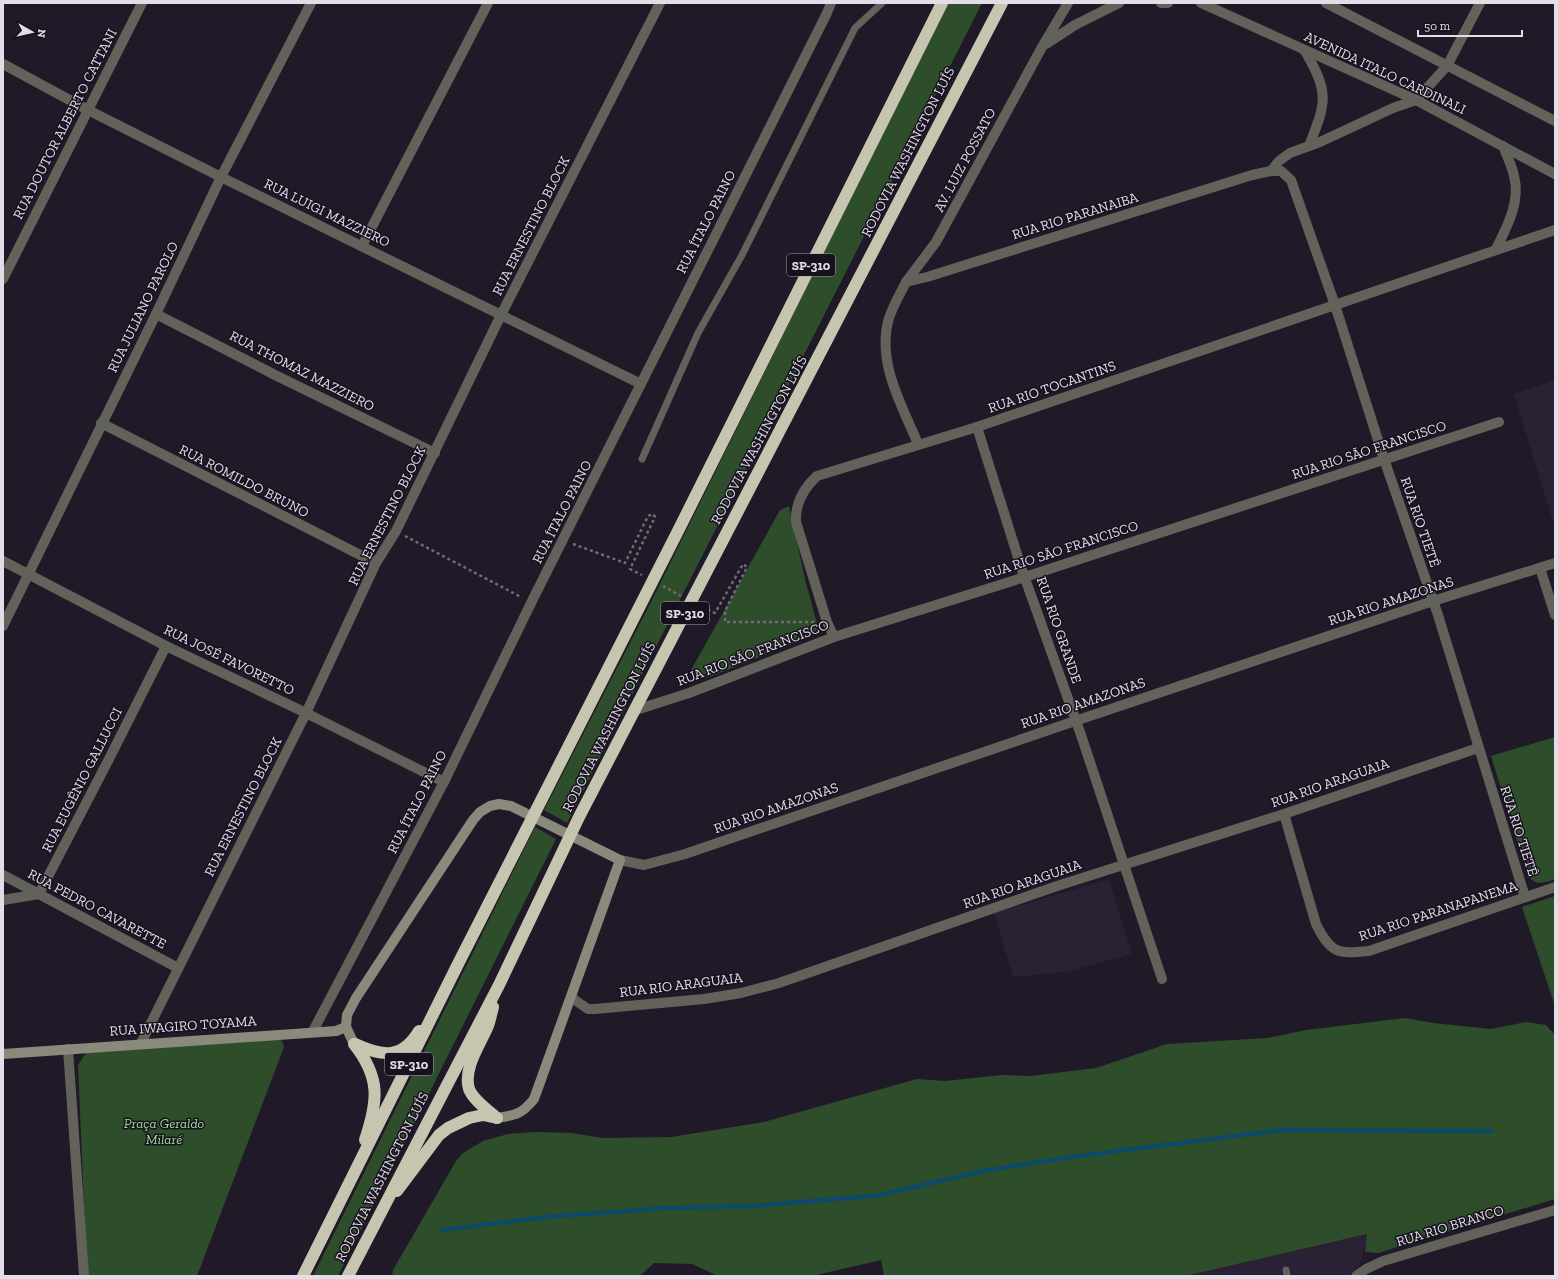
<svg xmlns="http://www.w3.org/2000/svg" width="1558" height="1279" font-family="'Zilla Slab',serif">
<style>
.built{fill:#2b2135}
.green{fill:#2e4d2b}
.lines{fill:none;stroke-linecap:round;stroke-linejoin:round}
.stream{stroke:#0a4a6e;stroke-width:4}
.path{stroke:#716b78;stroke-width:2.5;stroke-dasharray:3 3;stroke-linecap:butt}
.lane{stroke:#62625a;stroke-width:7}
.street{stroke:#62625a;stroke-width:10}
.secondary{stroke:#8a8a7c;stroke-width:10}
.highway{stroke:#c5c5b0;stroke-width:12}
.labels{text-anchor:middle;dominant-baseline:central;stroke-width:3;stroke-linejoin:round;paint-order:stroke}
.shield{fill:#17101e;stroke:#a5a0ab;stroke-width:1}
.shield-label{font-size:13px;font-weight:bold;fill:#e2dde7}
.street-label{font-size:14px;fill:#e2dde7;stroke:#17101e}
.park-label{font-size:14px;font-style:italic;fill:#9fdd97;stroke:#17101e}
</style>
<rect width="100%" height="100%" fill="#201928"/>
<!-- built -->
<g class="built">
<polygon points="1555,380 1555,528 1514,394"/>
<polygon points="1109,879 1132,954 1066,972 1013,977 994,913"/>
<polygon points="1368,1234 1360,1265 1348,1276 1185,1276"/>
</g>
<!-- green -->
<g class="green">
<polygon points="947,3 982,3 567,823 544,810 652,600"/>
<path d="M789,506l17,77 12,44 -2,7 -104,42c-8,2 -16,4 -22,-4l90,-162z"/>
<path d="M1555,737v142c-11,4 -19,7 -27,-3l-37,-120z"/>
<polygon points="535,827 556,839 338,1276 313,1276"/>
<polygon points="1555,896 1555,1006 1522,907"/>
<polygon points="1405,1018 1433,1023 1491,1029 1526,1022 1546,1025 1554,1034 1555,1199 1378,1253 1365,1252 1367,1234 1185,1276 884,1276 881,1260 812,1276 718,1276 692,1264 654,1263 640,1276 392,1276 393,1270 456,1161 463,1153 483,1141 508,1134 535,1132 572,1133 602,1138 671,1137 764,1122 917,1079 945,1081 1002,1075 1031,1076 1096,1068 1167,1044 1267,1038 1306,1030"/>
<polygon points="277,1038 282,1041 284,1047 197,1276 87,1276 78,1065 86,1053"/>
</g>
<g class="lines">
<!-- stream -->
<polyline class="stream" points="442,1230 545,1217 665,1208 756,1206 880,1195 983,1171 1071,1157 1281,1130 1492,1131"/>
<!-- path -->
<g class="path">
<polyline points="405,536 521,597"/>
<polyline points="573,544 625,563 648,516 653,514 655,517 630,569 642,575"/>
<polyline points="663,586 681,596"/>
<polyline points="702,607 715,613 743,564 747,567 725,611 725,622 816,622"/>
</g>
<!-- lane -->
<g class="lane">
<polyline points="642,459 698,333 742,255 855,28 882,3"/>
<polyline points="1286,1270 1287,1276"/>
</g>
<!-- street -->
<g class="street">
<polyline points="1161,3 1168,3"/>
<polyline points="1201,3 1416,100 1555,174"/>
<polyline points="1326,3 1555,121"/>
<polyline points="1046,44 1075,25 1119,3"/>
<path d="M1305,51c25,43 21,51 4,95"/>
<polyline points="3,64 88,110 221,177 641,384"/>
<polyline points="1271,171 1279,161 1290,153 1320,142 1393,108 1416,100 1447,66 1480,3"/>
<polyline points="362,246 488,3"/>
<path d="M1496,249c11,-22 25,-48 18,-73 -2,-10 -7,-20 -11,-30"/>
<polyline points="3,279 142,3"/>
<polyline points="906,282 936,242 1042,47 1068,3"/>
<polyline points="156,314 277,376 435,453"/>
<polyline points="101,423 376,563"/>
<polyline points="977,427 1022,570 1081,735 1162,979"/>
<path d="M918,444c-16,-39 -42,-82 -29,-126 4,-12 11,-24 17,-36l21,-5 325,-102 19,-4h10l10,9 44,125 49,154 54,156 87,282"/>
<polyline points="3,561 166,646 306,713 444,782"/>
<polyline points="1540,568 1555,615"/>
<polyline points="3,626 156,314 221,177 311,3"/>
<path d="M834,637l-7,-15 -31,-100c-1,-19 8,-34 21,-46l160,-49 578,-197"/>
<polyline points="633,711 689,693 834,637 1025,577 1499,422"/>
<path d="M1284,814l32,110c15,30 22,30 53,27l186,-64"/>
<polyline points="620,860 644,865 685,854 1075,721 1433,601 1555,563"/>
<polyline points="3,875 178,968"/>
<polyline points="3,900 39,894 110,757 166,646"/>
<polyline points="572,998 588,1009 595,1009 704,999 741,993 779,983 1057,886 1284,814 1478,748"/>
<polyline points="313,1031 444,782 531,603 827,13 831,3"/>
<polyline points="141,1043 306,713 376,563 396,531 501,315 660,3"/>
<polyline points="68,1049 84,1276"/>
<polyline points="1356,1276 1366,1269 1383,1261 1555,1210"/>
</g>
<!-- secondary -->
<g class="secondary">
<path d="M346,1027l1,-12 9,-17 117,-178 7,-8 10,-6 9,-2 12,2 109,54 -86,239c-12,15 -18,16 -37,19"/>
<polyline points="346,1027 354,1044"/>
<polyline points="3,1054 336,1031 346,1027"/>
</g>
<!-- highway -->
<g class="highway">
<path d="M493,1007c-2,7 -3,15 -6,21 -8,18 -24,41 -18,61 4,11 19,21 28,29"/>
<path d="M354,1044c27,34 24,57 11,96"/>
<path d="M355,1044c28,13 47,15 64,-13"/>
<polyline points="397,1191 439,1135 448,1128 469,1118 483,1115 497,1118"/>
<polyline points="303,1276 457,966 680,527 942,3"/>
<polyline points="348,1276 499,985 579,817 1002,3"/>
</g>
</g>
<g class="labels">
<!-- shield labels -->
<g class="shield">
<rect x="787" y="254" width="48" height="22" rx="3"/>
<rect x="661" y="602" width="48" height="22" rx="3"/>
<rect x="385" y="1053" width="48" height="22" rx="3"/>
</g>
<g class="shield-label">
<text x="811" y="265">SP-310</text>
<text x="685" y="613">SP-310</text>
<text x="409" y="1064">SP-310</text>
</g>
<!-- street labels -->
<g class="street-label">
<text transform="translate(1385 73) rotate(25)">AVENIDA ITALO CARDINALI</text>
<text transform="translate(65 124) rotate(-63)">RUA DOUTOR ALBERTO CATTANI</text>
<text transform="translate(908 152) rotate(-63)">RODOVIA WASHINGTON LUÍS</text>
<text transform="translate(965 160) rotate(-62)">AV. LUIZ POSSATO</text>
<text transform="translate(327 213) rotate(26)">RUA LUIGI MAZZIERO</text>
<text transform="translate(1075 216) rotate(-17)">RUA RIO PARANAIBA</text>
<text transform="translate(706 222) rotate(-63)">RUA ÍTALO PAINO</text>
<text transform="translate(531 226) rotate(-63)">RUA ERNESTINO BLOCK</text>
<text transform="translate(143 307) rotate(-64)">RUA JULIANO PAROLO</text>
<text transform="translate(302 371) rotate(27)">RUA THOMAZ MAZZIERO</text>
<text transform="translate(1052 387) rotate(-19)">RUA RIO TOCANTINS</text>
<text transform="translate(759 440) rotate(-62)">RODOVIA WASHINGTON LUÍS</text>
<text transform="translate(1369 450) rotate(-18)">RUA RIO SÃO FRANCISCO</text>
<text transform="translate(244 481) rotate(27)">RUA ROMILDO BRUNO</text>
<text transform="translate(562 512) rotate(-63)">RUA ÍTALO PAINO</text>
<text transform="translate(387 516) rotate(-63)">RUA ERNESTINO BLOCK</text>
<text transform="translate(1420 522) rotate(71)">RUA RIO TIETÊ</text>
<text transform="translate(1061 550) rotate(-18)">RUA RIO SÃO FRANCISCO</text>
<text transform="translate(1391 601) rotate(-18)">RUA RIO AMAZONAS</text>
<text transform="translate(1059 630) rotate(71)">RUA RIO GRANDE</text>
<text transform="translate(753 653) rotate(-21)">RUA RIO SÃO FRANCISCO</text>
<text transform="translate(229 660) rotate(26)">RUA JOSÉ FAVORETTO</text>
<text transform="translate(1083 703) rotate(-19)">RUA RIO AMAZONAS</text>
<text transform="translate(609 727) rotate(-63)">RODOVIA WASHINGTON LUÍS</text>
<text transform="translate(82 780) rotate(-63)">RUA EUGÊNIO GALLUCCI</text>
<text transform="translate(1330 783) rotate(-19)">RUA RIO ARAGUAIA</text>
<text transform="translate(417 802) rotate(-63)">RUA ÍTALO PAINO</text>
<text transform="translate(243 807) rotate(-63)">RUA ERNESTINO BLOCK</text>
<text transform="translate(776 808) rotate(-19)">RUA RIO AMAZONAS</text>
<text transform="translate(1519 831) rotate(72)">RUA RIO TIETÊ</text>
<text transform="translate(1022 884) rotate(-19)">RUA RIO ARAGUAIA</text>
<text transform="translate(97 909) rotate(28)">RUA PEDRO CAVARETTE</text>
<text transform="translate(1438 911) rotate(-18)">RUA RIO PARANAPANEMA</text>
<text transform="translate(681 985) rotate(-7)">RUA RIO ARAGUAIA</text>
<text transform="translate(183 1026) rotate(-4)">RUA IWAGIRO TOYAMA</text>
<text transform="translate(382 1177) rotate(-63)">RODOVIA WASHINGTON LUÍS</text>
<text transform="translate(1450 1226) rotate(-17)">RUA RIO BRANCO</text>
</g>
<!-- park labels -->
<g class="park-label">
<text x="164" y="1123">Praça Geraldo<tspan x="164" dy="16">Milaré</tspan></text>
</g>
</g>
<!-- border -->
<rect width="1558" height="1279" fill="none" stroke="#e2dde7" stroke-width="8"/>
<!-- north arrow -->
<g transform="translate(32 32) rotate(98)" stroke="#17101e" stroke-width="3" paint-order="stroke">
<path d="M0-3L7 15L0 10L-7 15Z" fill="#e2dde7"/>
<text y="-6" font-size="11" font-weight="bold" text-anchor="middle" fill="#e2dde7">N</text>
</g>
<!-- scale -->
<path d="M1418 30v6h104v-6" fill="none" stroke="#e2dde7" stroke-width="2"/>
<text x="1424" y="30" font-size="12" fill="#e2dde7" stroke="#17101e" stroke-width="3" paint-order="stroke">50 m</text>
</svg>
